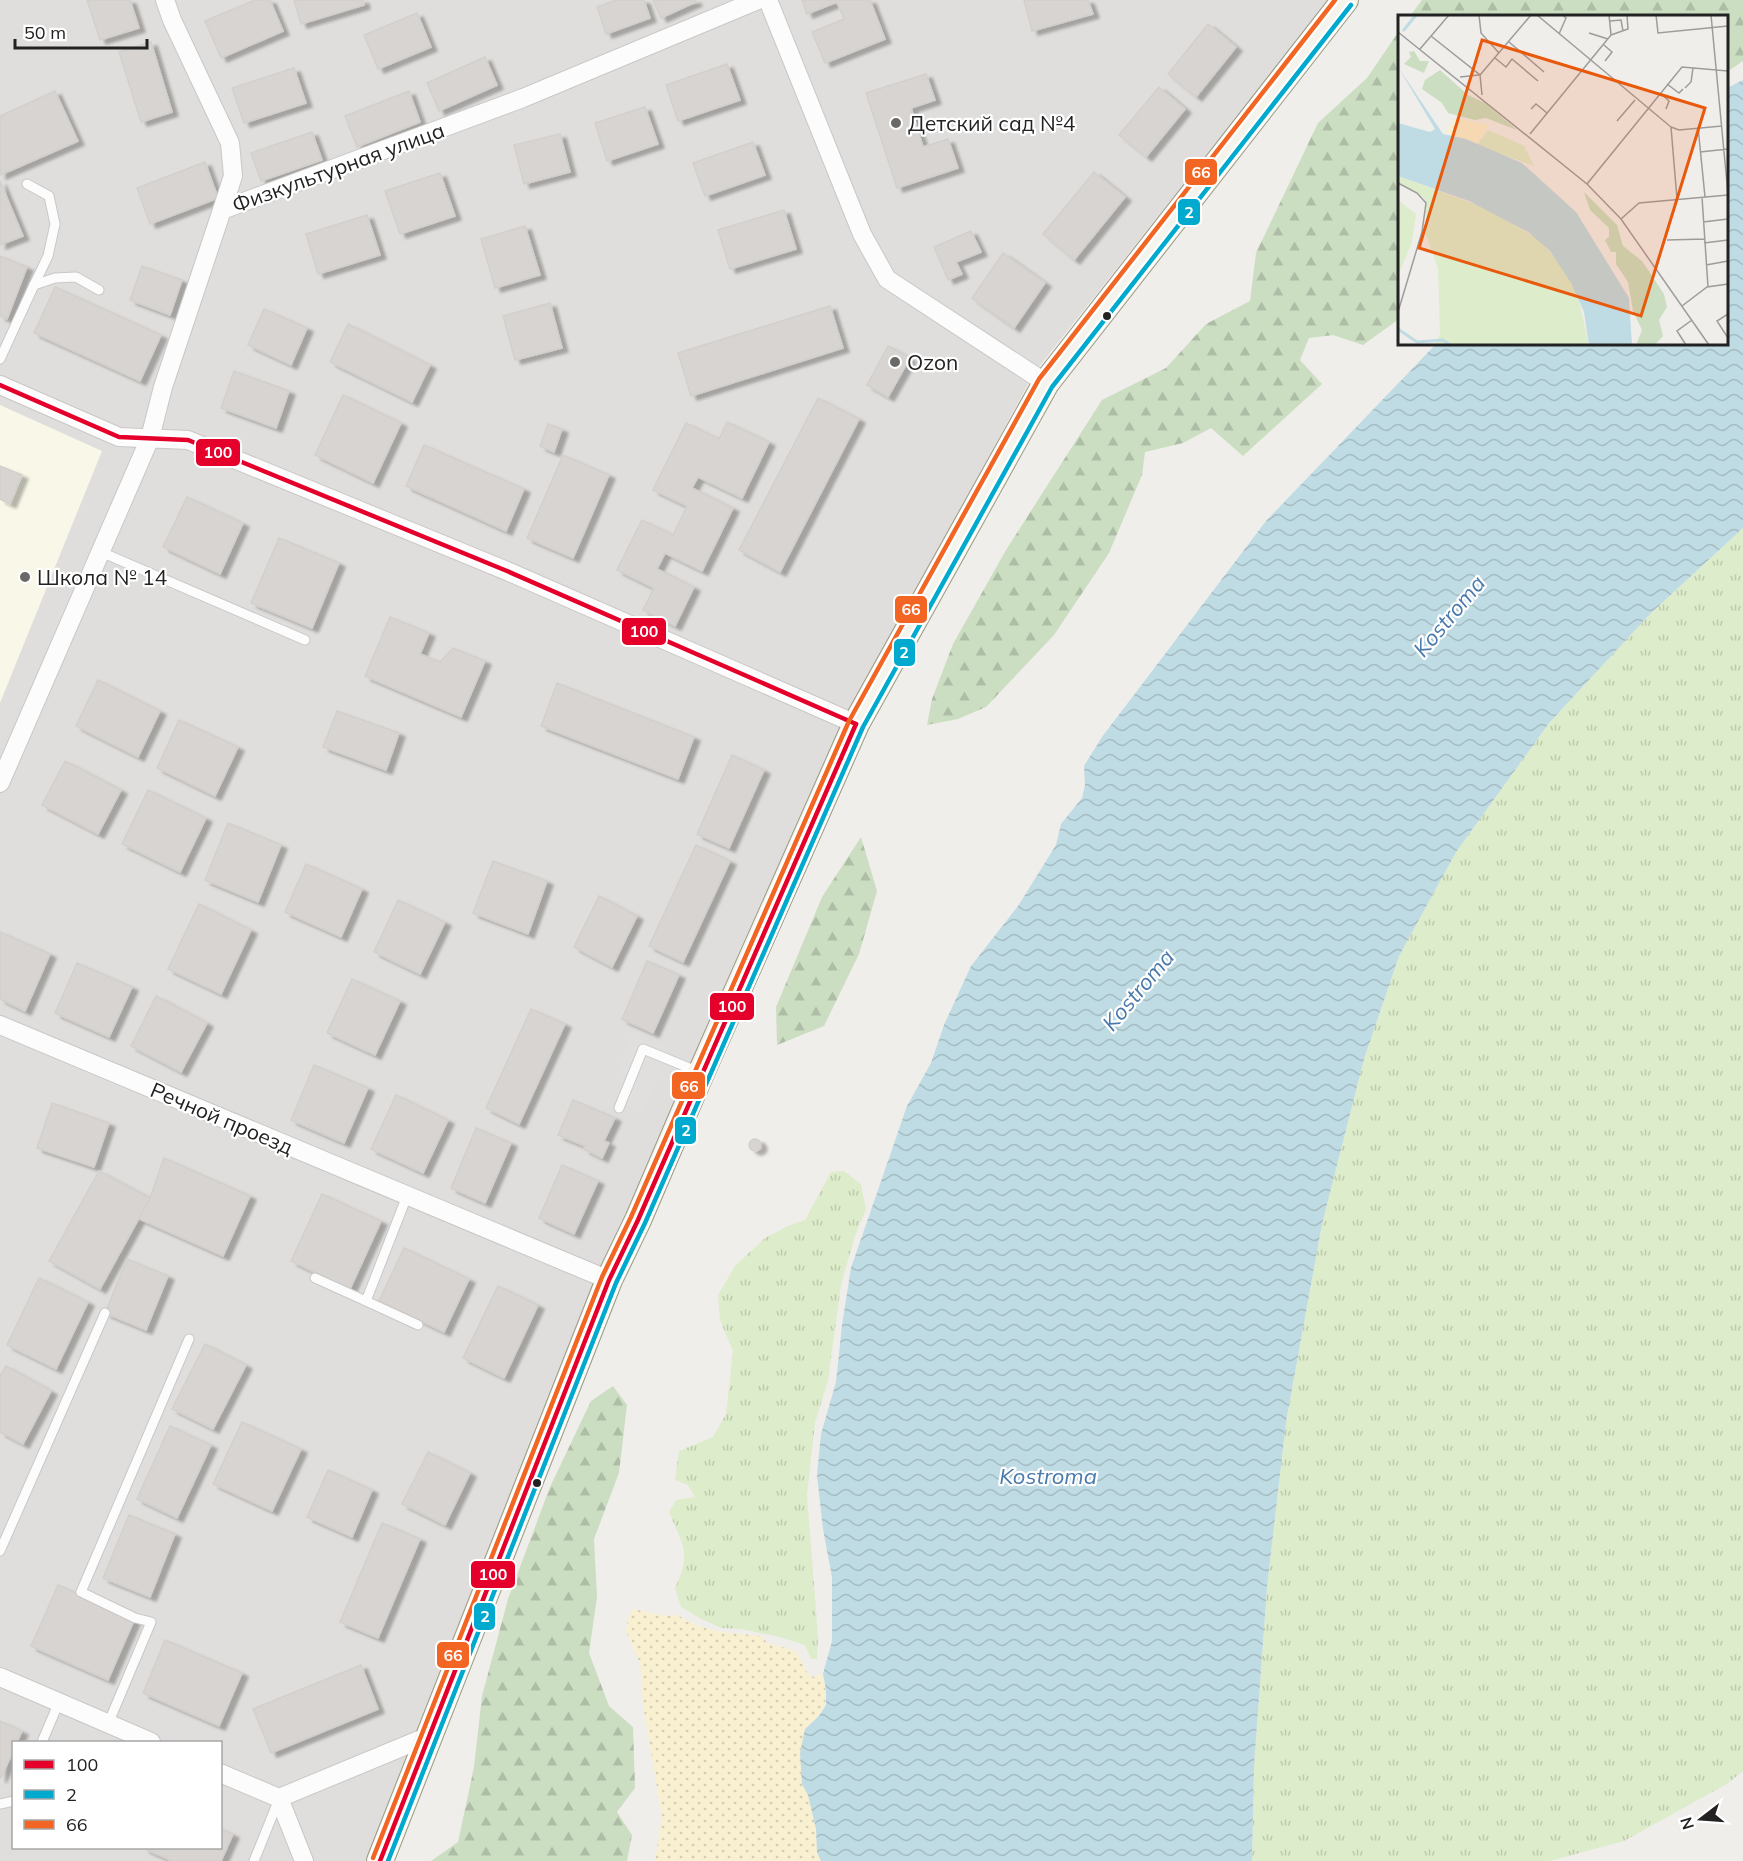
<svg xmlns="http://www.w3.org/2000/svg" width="1743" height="1861" font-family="Mulish,sans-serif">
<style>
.residential{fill:#dfdedc;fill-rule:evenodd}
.education{fill:#f8f7e8}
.grass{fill:url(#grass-tufts)}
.forest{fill:url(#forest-firs)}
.sand{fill:url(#sand-dots)}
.parking{fill:#e0dfde}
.water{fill:url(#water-waves)}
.building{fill:#d7d4d2;stroke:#d3d0cc;stroke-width:1.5;filter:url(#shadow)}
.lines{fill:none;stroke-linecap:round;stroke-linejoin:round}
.lane-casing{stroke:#c9c8c7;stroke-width:11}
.street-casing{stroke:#c9c8c7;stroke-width:20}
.secondary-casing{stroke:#999a82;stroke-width:28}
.lane{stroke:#fdfcfc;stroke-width:9}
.street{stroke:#fdfcfc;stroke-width:18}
.secondary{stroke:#f4f4ed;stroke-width:26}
.bus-1-casing{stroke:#fff;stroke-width:9}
.bus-2-casing{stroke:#fff;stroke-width:9}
.bus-3-casing{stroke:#fff;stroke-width:9}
.bus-1{stroke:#e4002b;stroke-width:4.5}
.bus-2{stroke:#00a9ce;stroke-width:4.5}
.bus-3{stroke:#f26522;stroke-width:4.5}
.poi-dot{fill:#6a6968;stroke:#fff;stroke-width:2}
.bus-dot{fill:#222;stroke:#fff;stroke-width:2}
.labels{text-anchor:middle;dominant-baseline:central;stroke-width:4.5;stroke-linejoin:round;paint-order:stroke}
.poi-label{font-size:21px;fill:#222;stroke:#fff;text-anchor:start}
.street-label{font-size:21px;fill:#222;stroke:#fff}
.water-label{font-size:22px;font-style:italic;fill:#4a7aab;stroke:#fff}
.inset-river{fill:none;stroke:#bfdbe3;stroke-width:3}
.inset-road{fill:none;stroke:#9e9c9b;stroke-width:1.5}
.view{fill:#e8590c;fill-opacity:0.15;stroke:#e8590c;stroke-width:3}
.inset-edge{fill:none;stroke:#222;stroke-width:3}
.line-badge{stroke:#fff;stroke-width:2}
.badge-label{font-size:16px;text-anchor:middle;font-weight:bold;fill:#fff}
</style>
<defs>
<pattern id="grass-tufts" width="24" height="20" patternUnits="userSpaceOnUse" patternTransform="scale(1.5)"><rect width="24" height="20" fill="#ddeccb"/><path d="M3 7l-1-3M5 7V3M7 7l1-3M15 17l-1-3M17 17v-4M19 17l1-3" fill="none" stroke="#bdcaae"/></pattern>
<pattern id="forest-firs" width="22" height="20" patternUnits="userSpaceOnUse" patternTransform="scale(1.5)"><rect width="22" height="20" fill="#cbdec1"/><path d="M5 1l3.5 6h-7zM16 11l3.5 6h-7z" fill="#aebea6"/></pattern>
<pattern id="sand-dots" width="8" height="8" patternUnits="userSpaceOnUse" patternTransform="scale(1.5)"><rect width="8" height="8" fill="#f8f0d0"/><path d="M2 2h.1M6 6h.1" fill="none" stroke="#d4ceb2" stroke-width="1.8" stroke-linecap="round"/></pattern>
<pattern id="water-waves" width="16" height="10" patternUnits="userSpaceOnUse" patternTransform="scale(1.5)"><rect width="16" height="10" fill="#bfdbe3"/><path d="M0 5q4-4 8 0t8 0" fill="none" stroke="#a4bcc2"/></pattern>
<filter id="shadow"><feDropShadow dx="6" dy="4" stdDeviation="1.5" flood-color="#0004"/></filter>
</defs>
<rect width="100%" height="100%" fill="#f0eeeb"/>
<!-- residential -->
<path class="residential" d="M0,0h1329l-295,373 -187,348 -477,1140h-370zM14,1742h206v106h-206z"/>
<!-- education -->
<polygon class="education" points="0,405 102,451 0,703"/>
<!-- grass -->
<g class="grass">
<polygon points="1743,528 1743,1771 1727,1784 1624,1841 1550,1861 1252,1861 1254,1766 1267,1587 1286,1422 1322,1224 1364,1059 1399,956 1456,852 1549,723 1651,613"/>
<path d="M844,1171l17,13 5,25 -11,27 -14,49 -13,95 -13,43 -8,72 11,141 -1,23h-6l-6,-14 -25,-8 -39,-8 -20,-1 -20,-9 -20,-12 -6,-19c17,-35 8,-42 -6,-76l7,-12 19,-3 -7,-12 -13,-5 4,-29 34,-14 13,-23 7,-63 -13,-31 -2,-25 17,-29 30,-28 23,-12 17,-6 26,-48z"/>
</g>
<!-- forest -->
<g class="forest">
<polygon points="1422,0 1743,0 1743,61 1727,72 1726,16 1410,16"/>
<polygon points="1399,31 1399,319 1363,345 1333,335 1309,338 1300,360 1322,384 1243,456 1211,428 1183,443 1145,452 1142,475 1109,553 1054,635 986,707 958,719 927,725 932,699 953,644 1006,550 1102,400 1166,368 1206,324 1250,301 1256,253 1318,123 1367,78"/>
<polygon points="861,837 877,891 859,954 824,1026 777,1045 776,1007 822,897"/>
<polygon points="613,1386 627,1405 619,1473 594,1539 597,1597 589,1653 609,1706 633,1727 635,1788 617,1812 632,1835 627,1861 431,1861 458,1842 474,1767 482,1696 508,1599 550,1487 591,1401"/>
</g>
<!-- sand -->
<path class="sand" d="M633,1609l33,7 12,-1c25,18 55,18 84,21l5,7 29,8 12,23 5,3 10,-3c6,29 3,36 -18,55l-3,55 6,11 8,35 1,22 4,9h-166l7,-44 -19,-112 -3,-42 -14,-32 3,-15z"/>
<!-- parking -->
<polygon class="parking" points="631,1036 669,1049 643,1114 618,1101 626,1080 616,1074"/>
<!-- water -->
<polygon class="water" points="1743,80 1743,528 1651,613 1549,723 1456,852 1399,956 1364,1059 1322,1224 1286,1422 1267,1587 1254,1766 1252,1861 821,1861 817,1852 816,1829 808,1795 802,1784 800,1753 805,1729 819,1716 826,1705 826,1689 823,1674 832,1641 832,1577 823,1529 817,1475 821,1434 836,1382 842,1325 851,1268 907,1106 931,1063 944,1025 971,966 1018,906 1056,845 1061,824 1082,798 1085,785 1084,766 1102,737 1266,521 1436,344 1726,344 1727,88"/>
<!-- building -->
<g class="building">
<polygon points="87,0 130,0 139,28 100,40"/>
<polygon points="255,0 270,0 283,31 221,58 205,21"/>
<polygon points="294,0 363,0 364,5 301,24"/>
<polygon points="616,0 644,0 650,18 606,34 597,7"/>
<polygon points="653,0 695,0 696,2 661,18"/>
<polygon points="802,0 870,0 885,39 825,63 812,32 844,19 837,2 807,14"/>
<polygon points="1024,0 1088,0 1093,14 1032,31"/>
<polygon points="417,13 431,47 378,69 364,35"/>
<polygon points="1208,24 1236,47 1196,97 1168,74"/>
<polygon points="151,42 172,112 141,122 119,52"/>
<polygon points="485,57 497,85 439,111 427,83"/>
<polygon points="727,64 740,100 678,121 666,85"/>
<polygon points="294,68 306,103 244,123 232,88"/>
<polygon points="926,74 935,100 911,108 923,147 948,139 958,168 897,188 866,93"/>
<polygon points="1159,87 1185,109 1146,157 1119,135"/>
<polygon points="55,91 78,141 0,175 0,116"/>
<polygon points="409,91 420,122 357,147 345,116"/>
<polygon points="645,107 658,144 607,161 595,123"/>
<polygon points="312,132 322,160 261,181 251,153"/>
<polygon points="560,134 570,172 524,184 514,145"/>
<polygon points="753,142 765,175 705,196 693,163"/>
<polygon points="205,162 218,198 150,224 137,188"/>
<polygon points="1094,172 1125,197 1074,260 1043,234"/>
<polygon points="440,173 455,216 400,234 385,191"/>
<polygon points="0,181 23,236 0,245"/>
<polygon points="784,210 796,249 730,269 718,230"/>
<polygon points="367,215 380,255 318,274 306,234"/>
<polygon points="525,226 540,275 495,288 481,239"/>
<polygon points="971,231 981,252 956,262 962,274 948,280 934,247"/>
<polygon points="1003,253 1045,283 1014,328 972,298"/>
<polygon points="0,256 27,267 7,319 0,316"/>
<polygon points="142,266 182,280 170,315 130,300"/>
<polygon points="55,287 161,335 140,381 34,333"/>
<polygon points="550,303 562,348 515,360 503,316"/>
<polygon points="830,306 843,348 691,396 678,353"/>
<polygon points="264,309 307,328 291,365 248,345"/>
<polygon points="348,324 430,365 412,402 330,362"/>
<polygon points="888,346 910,358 888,397 867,385"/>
<polygon points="234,371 289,391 276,428 221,408"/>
<polygon points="343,395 401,423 373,483 315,455"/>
<polygon points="818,398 859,419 780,572 739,550"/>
<polygon points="727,422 769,442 742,498 698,477 692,488 733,508 702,571 665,553 657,569 694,587 675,626 643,610 654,588 617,570 642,520 673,535 687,506 653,490 686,423 719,439"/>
<polygon points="548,424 562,429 554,452 540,446"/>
<polygon points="424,445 524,489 506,531 406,486"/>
<polygon points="563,455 609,475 573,558 527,538"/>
<polygon points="0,466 22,475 10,504 0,499"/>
<polygon points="187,497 243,523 220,574 163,547"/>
<polygon points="279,538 339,563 312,628 251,603"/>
<polygon points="390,617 429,633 420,654 440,662 453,648 485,661 461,717 365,676"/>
<polygon points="98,680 160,711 138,757 76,726"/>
<polygon points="557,683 694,737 678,779 541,726"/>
<polygon points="337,711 399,733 386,770 323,747"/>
<polygon points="179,720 238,747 215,796 157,768"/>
<polygon points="732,755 764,770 729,848 697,834"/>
<polygon points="65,761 121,790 98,834 42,805"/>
<polygon points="148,790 206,818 180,872 122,844"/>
<polygon points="228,823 281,845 258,902 205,880"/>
<polygon points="696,845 730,861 683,962 649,946"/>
<polygon points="493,861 547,881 528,934 473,913"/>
<polygon points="306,864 362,889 341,937 285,912"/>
<polygon points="599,896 637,916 612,967 574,947"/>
<polygon points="398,900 445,922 420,974 374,952"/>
<polygon points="199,904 251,930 221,994 168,969"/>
<polygon points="0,932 50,954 25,1011 0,999"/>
<polygon points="647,961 679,975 653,1033 622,1019"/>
<polygon points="77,963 132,987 109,1037 55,1013"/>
<polygon points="352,979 400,1001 375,1055 327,1033"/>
<polygon points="156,996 207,1023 181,1072 131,1046"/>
<polygon points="531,1009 565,1024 519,1124 486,1108"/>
<polygon points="314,1065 368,1088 344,1143 291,1120"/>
<polygon points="396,1095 448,1120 423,1173 371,1149"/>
<polygon points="573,1100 615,1118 604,1141 609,1143 602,1158 584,1149 585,1146 558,1135"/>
<polygon points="52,1103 109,1123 94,1167 37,1148"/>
<polygon points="476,1128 511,1143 485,1203 451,1188"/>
<circle cx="755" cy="1145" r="6"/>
<polygon points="164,1158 250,1196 223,1256 137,1218 150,1198"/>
<polygon points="562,1165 598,1181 574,1234 539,1218"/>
<polygon points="99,1171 150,1198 100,1289 49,1261"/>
<polygon points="322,1194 381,1221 350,1289 291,1261"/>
<polygon points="404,1248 469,1279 444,1332 379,1301"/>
<polygon points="127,1259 168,1276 146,1330 105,1313"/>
<polygon points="39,1278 88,1302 56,1369 7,1345"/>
<polygon points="498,1286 538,1305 504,1378 463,1358"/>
<polygon points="205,1344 246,1365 213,1429 172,1409"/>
<polygon points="6,1366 51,1391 23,1444 0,1432 0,1376"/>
<polygon points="242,1422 301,1449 272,1511 213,1484"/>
<polygon points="170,1426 211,1445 177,1518 137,1499"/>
<polygon points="428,1452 470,1473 445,1525 402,1504"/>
<polygon points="328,1470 372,1490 352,1537 307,1517"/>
<polygon points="129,1515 175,1534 150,1597 103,1578"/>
<polygon points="382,1523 420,1539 378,1638 340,1622"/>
<polygon points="58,1585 135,1618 108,1680 31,1646"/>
<polygon points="165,1640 242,1673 219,1726 143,1693"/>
<polygon points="361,1665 378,1709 271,1753 253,1709"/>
<polygon points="0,1721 22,1731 17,1742 14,1742 14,1750 0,1779"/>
<polygon points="220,1828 233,1834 221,1861 172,1861 143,1848 220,1848"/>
</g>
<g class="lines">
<defs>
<g id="lane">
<polyline points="27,184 49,196 55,224 48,256 34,285"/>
<polyline points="0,359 34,285 55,278 76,277 99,290"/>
<polyline points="101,552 305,640"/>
<polyline points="619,1108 643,1049 699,1072"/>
<polyline points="407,1196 366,1301 418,1325"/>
<polyline points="315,1278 366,1301"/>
<polyline points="0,1551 105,1313"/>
<polyline points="108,1724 151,1622 135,1618 81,1592 189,1339"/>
<polyline points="42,1742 59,1702"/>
<polyline points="0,1804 14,1801"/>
<polyline points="254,1861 279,1799"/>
</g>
<g id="street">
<polyline points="165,0 172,20 230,143 233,176 222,210"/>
<polyline points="768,0 862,234 887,279 1046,383"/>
<polyline points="0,385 119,437 188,440 507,571 856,724"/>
<polyline points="0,783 150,438 163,387 222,210 523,98 758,0"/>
<polyline points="0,1025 609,1280"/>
<polyline points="0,1677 151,1742"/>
<polyline points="220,1773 279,1798"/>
<polyline points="279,1798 431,1735"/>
<polyline points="279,1798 304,1861"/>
</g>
<polyline id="secondary" points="380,1861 609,1280 638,1220 701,1073 856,724 1046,383 1345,0"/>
</defs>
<!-- lane casing -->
<use href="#lane" class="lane-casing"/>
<!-- street casing -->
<use href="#street" class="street-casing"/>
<!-- secondary casing -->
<use href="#secondary" class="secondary-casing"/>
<!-- lane -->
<use href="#lane" class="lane"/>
<!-- street -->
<use href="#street" class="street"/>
<!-- secondary -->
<use href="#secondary" class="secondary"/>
<defs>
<g id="bus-1">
<polyline points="0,385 119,437 188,440 507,571 856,724"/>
<polyline points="380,1861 609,1280 638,1220 856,724"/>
</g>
<polyline id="bus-2" points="388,1861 616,1283 645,1223 863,727 1052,387 1351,5"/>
<polyline id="bus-3" points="373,1858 602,1277 631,1217 849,721 1039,379 1335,0"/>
</defs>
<!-- bus-1 casing -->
<use href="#bus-1" class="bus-1-casing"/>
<!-- bus-2 casing -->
<use href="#bus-2" class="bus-2-casing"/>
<!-- bus-3 casing -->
<use href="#bus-3" class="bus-3-casing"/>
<!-- bus-1 -->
<use href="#bus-1" class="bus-1"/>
<!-- bus-2 -->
<use href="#bus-2" class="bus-2"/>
<!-- bus-3 -->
<use href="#bus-3" class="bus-3"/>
</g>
<!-- markers -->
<g class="poi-dot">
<circle cx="896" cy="123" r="6"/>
<circle cx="895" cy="362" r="6"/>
<circle cx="25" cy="577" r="6"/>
</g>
<g class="bus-dot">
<circle cx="1107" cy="316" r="5"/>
<circle cx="537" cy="1483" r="5"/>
</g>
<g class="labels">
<!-- poi labels -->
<g class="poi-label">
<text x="908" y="123">Детский сад №4</text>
<text x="907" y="362">Ozon</text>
<text x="37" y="577">Школа № 14</text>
</g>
<!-- street labels -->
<g class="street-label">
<text transform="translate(338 167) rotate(-20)">Физкультурная улица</text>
<text transform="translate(222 1118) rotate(23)">Речной проезд</text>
</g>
<!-- water labels -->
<g class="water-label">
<text transform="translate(1449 616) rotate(-50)">Kostroma</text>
<text transform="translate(1138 990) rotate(-50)">Kostroma</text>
<text x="1048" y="1476">Kostroma</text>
</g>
</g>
<!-- overview -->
<g transform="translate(1398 15)">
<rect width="330" height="330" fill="#f0eeeb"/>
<path d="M90,115l36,16 10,20 -57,-21zM0,161l90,33 51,31 23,26 16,30 11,49h-155l6,-11 -2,-66 -12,-33v-31l-1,-5 -27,-17z" fill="#ddeccb"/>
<path d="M16,36l6,10h9l-5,12 -20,-9 7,-7 -2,-5zM42,55l28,25 17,8 32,27 -31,-12 -11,2 -27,-7 -6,-10 -20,-14 3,-9zM186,177l33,33 6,21 19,15 22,33 3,13 -8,13 4,16 -8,9h-19l6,-15 -9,-19 -5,-29 -12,-18v-12h-5l-6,-12 4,-3v-9l-19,-18z" fill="#cbdec1"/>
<path d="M58,102l8,3 25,5 -11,18 -7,1 -26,-12z" fill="#f8f0d0"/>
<path d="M0,185l18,14 -4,28 -14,34z" fill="#ddeccb"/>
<path d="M0,52l45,67 23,5 56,24 54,49 53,86 3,47h-43l-5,-33 -13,-29 -21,-32 -22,-19 -59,-31 -71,-25v-53l32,9 5,-3z" fill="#bfdbe3"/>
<path class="inset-river" d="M5,16l13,-16M0,314l19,13 26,-2 7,5"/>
<path class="inset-road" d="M81,0l2,18 18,20M139,0l134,112 6,72M211,0l2,20M258,0l2,18 70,-7M313,0l17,179M212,6l11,-1 2,11M0,17l189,152 34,35 88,126M191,18l19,6M161,19l7,-16 -3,-3M213,20l17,-6 -1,-14M33,21l49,39 2,20M111,27l35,30M206,30l8,7 -7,9M22,34l29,-34M97,43l11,9 6,-8 26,22M82,60l51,-60M62,62l19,-2M269,69l12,9 4,-4M287,73l6,-6 2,-14M262,78l9,8 -3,8M133,94l5,-5 11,9M219,106l18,-21M273,112l8,3 43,-4M300,112l7,70M132,119l81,-99M302,137l28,-3M0,168l19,10 9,10 -4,29 -24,80M189,169l95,-117 46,4M304,182l6,90M223,204l18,-16 89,-8M305,207l25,-3M269,225l38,-1M306,228l24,-3M308,250l22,-4M284,291l25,-19 21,-3M330,299l-11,7 11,17M288,330l-9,-14 15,-11"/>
<path class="view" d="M84,25l223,68 -64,208 -222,-68z"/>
<rect width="330" height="330" class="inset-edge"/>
</g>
<g class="line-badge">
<rect x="1184" y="158" width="34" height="28" rx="6" fill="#f26522"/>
<rect x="1177" y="198" width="24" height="28" rx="6" fill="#00a9ce"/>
<rect x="195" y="438" width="46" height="29" rx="6" fill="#e4002b"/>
<rect x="894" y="595" width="34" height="29" rx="6" fill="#f26522"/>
<rect x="621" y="617" width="46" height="29" rx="6" fill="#e4002b"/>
<rect x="893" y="638" width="23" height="29" rx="6" fill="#00a9ce"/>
<rect x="709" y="992" width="46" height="29" rx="6" fill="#e4002b"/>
<rect x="671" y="1071" width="35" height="29" rx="6" fill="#f26522"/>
<rect x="674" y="1116" width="23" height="29" rx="6" fill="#00a9ce"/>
<rect x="470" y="1560" width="46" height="29" rx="6" fill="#e4002b"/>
<rect x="473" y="1602" width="23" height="29" rx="6" fill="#00a9ce"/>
<rect x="436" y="1641" width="34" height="28" rx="6" fill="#f26522"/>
</g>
<g class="badge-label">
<text x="1201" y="178">66</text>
<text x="1189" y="218">2</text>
<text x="218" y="458">100</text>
<text x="911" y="615">66</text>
<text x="644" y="637">100</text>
<text x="904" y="658">2</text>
<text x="732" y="1012">100</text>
<text x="689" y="1092">66</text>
<text x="686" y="1136">2</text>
<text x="493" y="1580">100</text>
<text x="485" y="1622">2</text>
<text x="453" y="1661">66</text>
</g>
<!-- legend -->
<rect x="12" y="1741" width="210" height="108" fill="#ffffff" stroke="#a7a7a7" stroke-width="1.5"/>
<rect x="24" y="1760" width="30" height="9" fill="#e4002b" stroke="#a7a7a7" stroke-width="1.5"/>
<text x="66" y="1771" font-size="18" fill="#222222">100</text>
<rect x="24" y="1790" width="30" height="9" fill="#00a9ce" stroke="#a7a7a7" stroke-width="1.5"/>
<text x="66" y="1801" font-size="18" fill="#222222">2</text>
<rect x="24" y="1820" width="30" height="9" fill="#f26522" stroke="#a7a7a7" stroke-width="1.5"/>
<text x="66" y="1831" font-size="18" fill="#222222">66</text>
<!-- north arrow -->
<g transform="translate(1701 1819) rotate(253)" stroke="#ffffff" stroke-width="4.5" paint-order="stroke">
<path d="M0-4.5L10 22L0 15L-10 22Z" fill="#222222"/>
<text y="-9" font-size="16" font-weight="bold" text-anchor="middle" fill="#222222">N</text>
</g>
<!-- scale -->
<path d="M15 39v9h132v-9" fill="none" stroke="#222222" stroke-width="3"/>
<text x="24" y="39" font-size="18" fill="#222222" stroke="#ffffff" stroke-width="4.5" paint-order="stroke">50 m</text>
</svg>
